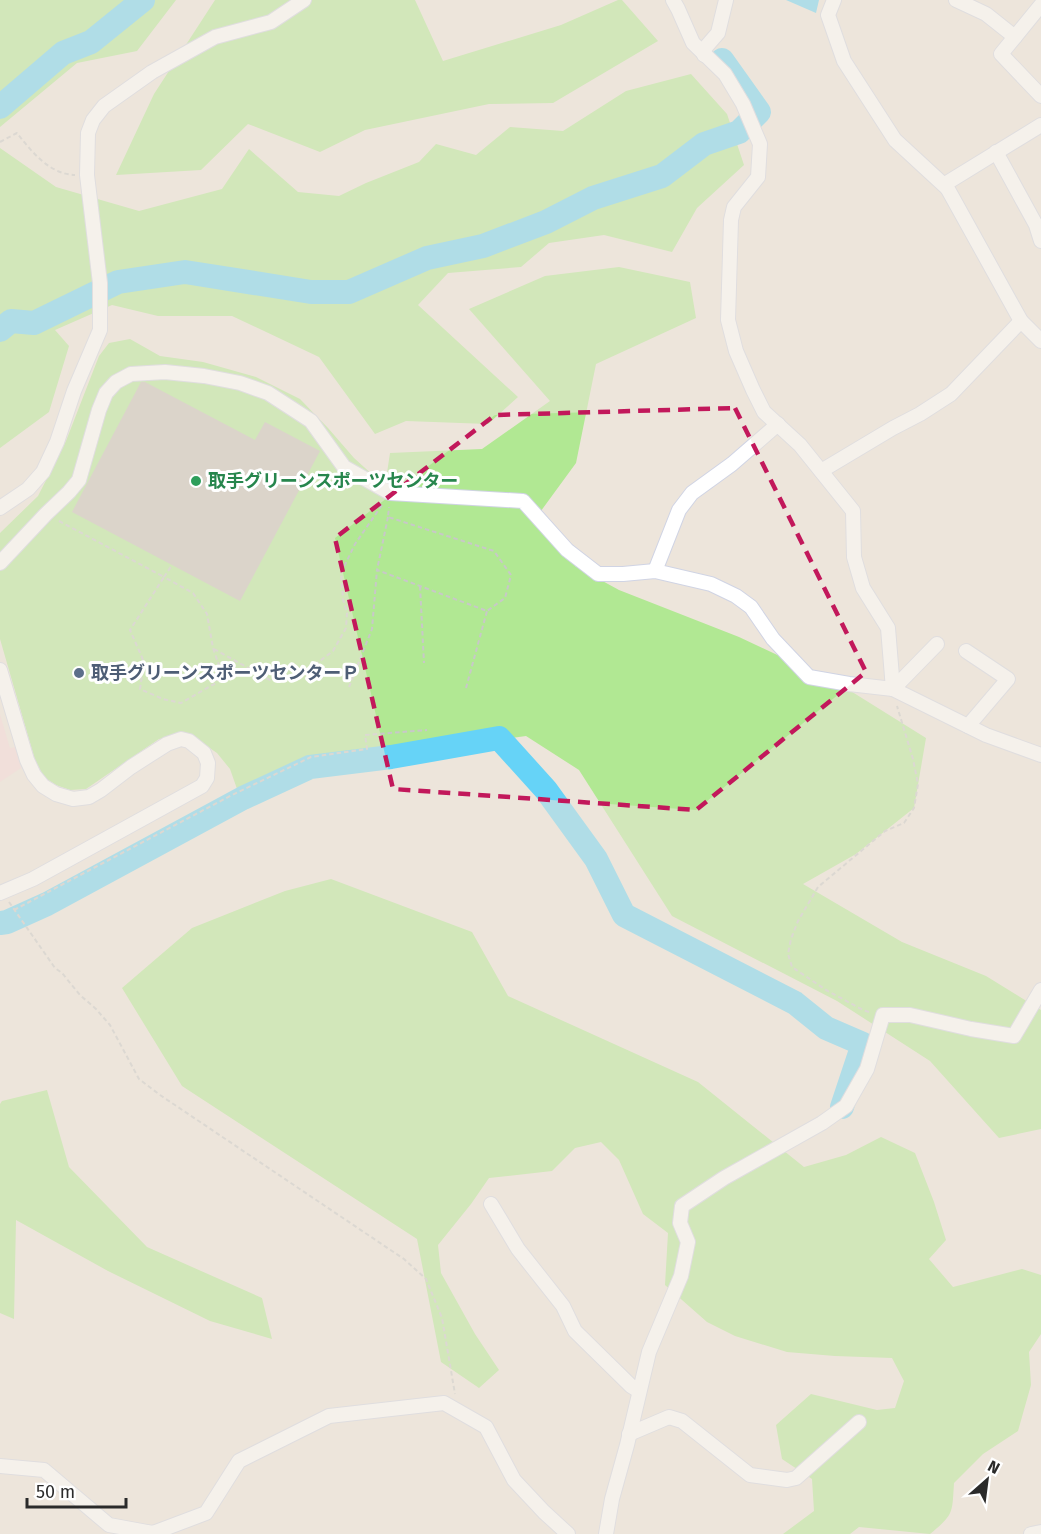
<svg xmlns="http://www.w3.org/2000/svg" width="1041" height="1534" font-family="'Fira Sans','Noto Sans JP',sans-serif">
<style>
.medical{fill:#f5d8d9}
.green{fill:#b1e893}
.water{fill:#66d3f7}
.lines{fill:none;stroke-linecap:round;stroke-linejoin:round}
.river{stroke:#66d3f7;stroke-width:24}
.building{fill:#c5bfb7}
.minor-casing{stroke:#d0d4e4;stroke-width:16}
.path{stroke:#c8c8c8;stroke-width:2;stroke-dasharray:4.5 3;stroke-linecap:butt}
.minor{stroke:#fff;stroke-width:14}
.marked{fill:none;stroke:#c2185b;stroke-width:4.5;stroke-dasharray:12 8;stroke-linejoin:round}
.leisure-dot{fill:#2e9e5b;stroke:#fff;stroke-width:2}
.service-dot{fill:#5c6f8a;stroke:#fff;stroke-width:2}
.labels{text-anchor:middle;dominant-baseline:central;stroke-width:6;stroke-linejoin:round;paint-order:stroke}
.leisure-label{font-size:18px;font-weight:bold;fill:#27864d;stroke:#fff;text-anchor:start}
.service-label{font-size:18px;font-weight:bold;fill:#4e5e75;stroke:#fff;text-anchor:start}
</style>
<rect width="100%" height="100%" fill="#ede5db"/>
<!-- medical -->
<polygon class="medical" points="0,714 10,748 16,747 21,768 0,782"/>
<!-- green -->
<g class="green">
<polygon points="0,0 176,0 137,51 77,63 0,127"/>
<polygon points="215,0 415,0 443,61 561,25 618,0 622,0 658,41 553,103 489,104 365,130 320,152 248,124 201,170 116,175 154,94"/>
<polygon points="691,74 727,114 744,165 697,208 672,252 604,235 549,243 521,267 448,273 418,305 518,397 488,424 406,421 375,434 319,357 232,316 158,316 112,305 55,330 69,346 49,412 0,448 0,148 56,187 139,211 222,189 249,149 298,192 339,196 366,183 419,162 436,144 476,155 510,127 563,131 626,91"/>
<polygon points="619,267 690,282 696,318 596,364 576,463 538,515 577,558 575,566 619,590 739,637 841,685 926,738 914,808 856,854 803,884 902,942 986,976 1041,1010 1041,1129 999,1138 930,1061 837,1001 672,916 579,770 526,736 321,764 242,803 230,769 217,753 189,734 159,739 86,789 70,790 56,785 44,777 35,760 0,639 0,533 38,496 66,441 99,356 109,343 130,339 160,356 203,362 256,377 300,399 328,428 354,458 385,486 390,453 482,449 550,401 469,309 545,276"/>
<path d="M331,879l141,53 36,64 190,86 106,85 42,-12 35,-18 34,16 19,49 12,38 -17,19 24,28 69,-18 19,6v59l-12,18 2,33 -13,46 -35,23 -29,29c-2,31 0,31 -24,51l-71,-7 -9,7h-67l31,-23 -2,-32 -30,-20 -6,-34 35,-31 66,16 18,-2 9,-27 -12,-23 -57,-2 -48,-4 -52,-16 -28,-14 -42,-37 3,-52 -25,-19 -24,-54 -18,-18 -26,6 -23,23 -63,7 -18,26 -33,41 3,28 34,61 24,36 -20,18 -38,-26 -24,-123 -235,-153 -60,-98 70,-60 93,-37z"/>
<polygon points="47,1090 69,1167 147,1247 262,1298 272,1339 210,1321 108,1271 16,1220 14,1319 0,1313 0,1104 2,1101"/>
</g>
<!-- water -->
<polygon class="water" points="786,0 819,0 816,13"/>
<g class="lines">
<!-- river -->
<g class="river">
<polyline points="0,107 63,53 91,42 143,0"/>
<polyline points="0,330 11,321 34,323 118,282 185,272 311,292 349,292 427,258 483,246 546,222 593,198 662,176 704,144 739,132 759,112 722,60"/>
<polyline points="0,923 7,922 47,904 243,798 310,767 391,757 499,738 546,790 596,859 624,915 795,1003 826,1028 863,1044 842,1107"/>
</g>
</g>
<!-- building -->
<polygon class="building" points="141,382 145,382 255,440 265,422 320,451 240,601 72,512"/>
<g class="lines">
<defs>
<g id="minor">
<polyline points="673,0 678,9 693,43 725,74 743,104 760,144 758,177 734,207 731,220 728,320 736,351 753,390 764,412 800,445 853,511 854,557 863,588 888,628 893,689"/>
<polyline points="834,0 828,15 844,61 895,140 946,187"/>
<polyline points="956,0 986,14 1015,37"/>
<polyline points="1041,5 1001,54 1041,96"/>
<polyline points="704,55 705,48 718,33 726,0"/>
<polyline points="1041,125 945,184 1021,321 1041,341"/>
<polyline points="996,152 1036,225 1041,241"/>
<polyline points="821,471 893,428 920,414 951,394 1021,321"/>
<polyline points="0,508 28,489 43,472 57,442 74,391 100,330 100,283 87,175 88,133 93,120 104,106 152,72 215,37 271,22 304,0"/>
<polyline points="0,563 46,514 69,492 79,480 99,410 106,393 116,382 131,374 165,372 204,376 240,383 268,393 311,421 344,467 390,493 523,501 567,550 598,574 623,574 655,571 711,584 736,596 751,607 773,639 809,677 849,684 893,689 986,735 1041,755"/>
<polyline points="655,571 679,510 692,493 732,464 778,424"/>
<polyline points="966,651 1008,679 968,726"/>
<polyline points="0,670 27,760 34,775 43,786 56,794 73,799 89,797 101,790 131,767 167,744 181,739 189,741 204,753 208,763 207,778 202,786 33,879 0,893"/>
<polyline points="893,689 937,644"/>
<polyline points="491,1204 518,1249 563,1306 575,1331 631,1386 639,1391"/>
<polyline points="629,1434 669,1417 682,1421 750,1475 787,1480 796,1478 859,1422"/>
<polyline points="0,1466 44,1470 109,1525 153,1533 206,1513 239,1461 329,1416 444,1403 486,1427 514,1480 544,1512 568,1534"/>
<polyline points="606,1534 612,1499 627,1445 649,1352 681,1276 688,1242 680,1223 682,1206 724,1178 822,1123 846,1106 867,1069 883,1015 910,1015 971,1029 1014,1036 1041,990"/>
<polyline points="1031,1534 1041,1532"/>
</g>
</defs>
<!-- minor casing -->
<use href="#minor" class="minor-casing"/>
<!-- path -->
<g class="path">
<path d="M0,142l17,-9c15,19 32,41 58,42"/>
<polyline points="388,517 377,570 487,611 505,598 511,575 494,551 388,517 389,507"/>
<polyline points="59,521 164,577 130,630 144,662 140,689 163,699 181,703 216,683 220,668 213,648 207,614 193,593 164,577 172,565"/>
<polyline points="420,586 424,663"/>
<polyline points="214,649 270,680 292,678 312,667 333,651 346,628 347,613 343,599 341,573 355,544 382,505"/>
<polyline points="349,687 372,629 377,570"/>
<polyline points="466,688 487,611"/>
<polyline points="9,902 55,968 62,973 80,995 96,1009 110,1025 139,1079 160,1095 392,1251 404,1259 426,1279 442,1318 455,1394"/>
<polyline points="14,910 232,795 311,757 367,749 365,735 427,730"/>
<polyline points="869,1012 863,1010 826,990 792,967 788,954 791,939 798,921 818,887 885,831 904,823 914,808 918,784 913,759 897,706"/>
</g>
<!-- minor -->
<use href="#minor" class="minor"/>
</g>
<!-- marked area -->
<path d="M0 0H1041V1534H0ZM735,408l131,264 -170,138 -303,-21 -58,-251 160,-123z" fill="#ede5db" fill-opacity=".55" fill-rule="evenodd"/>
<path class="marked" d="M735,408l131,264 -170,138 -303,-21 -58,-251 160,-123z"/>
<!-- markers -->
<circle class="leisure-dot" cx="196" cy="481" r="6"/>
<circle class="service-dot" cx="79" cy="673" r="6"/>
<g class="labels">
<!-- leisure labels -->
<g class="leisure-label">
<text x="208" y="481">取手グリーンスポーツセンター</text>
</g>
<!-- service labels -->
<g class="service-label">
<text x="91" y="673">取手グリーンスポーツセンターＰ</text>
</g>
</g>
<!-- north arrow -->
<g transform="translate(987 1480) rotate(28)" stroke="#ffffff" stroke-width="4.5" paint-order="stroke">
<path d="M0-4.5L10 22L0 15L-10 22Z" fill="#2a2a2a"/>
<text y="-9" font-size="16" font-weight="bold" text-anchor="middle" fill="#2a2a2a">N</text>
</g>
<!-- scale -->
<path d="M27 1498v9h99v-9" fill="none" stroke="#2a2a2a" stroke-width="3"/>
<text x="36" y="1498" font-size="18" fill="#2a2a2a" stroke="#ffffff" stroke-width="4.5" paint-order="stroke">50 m</text>
</svg>
